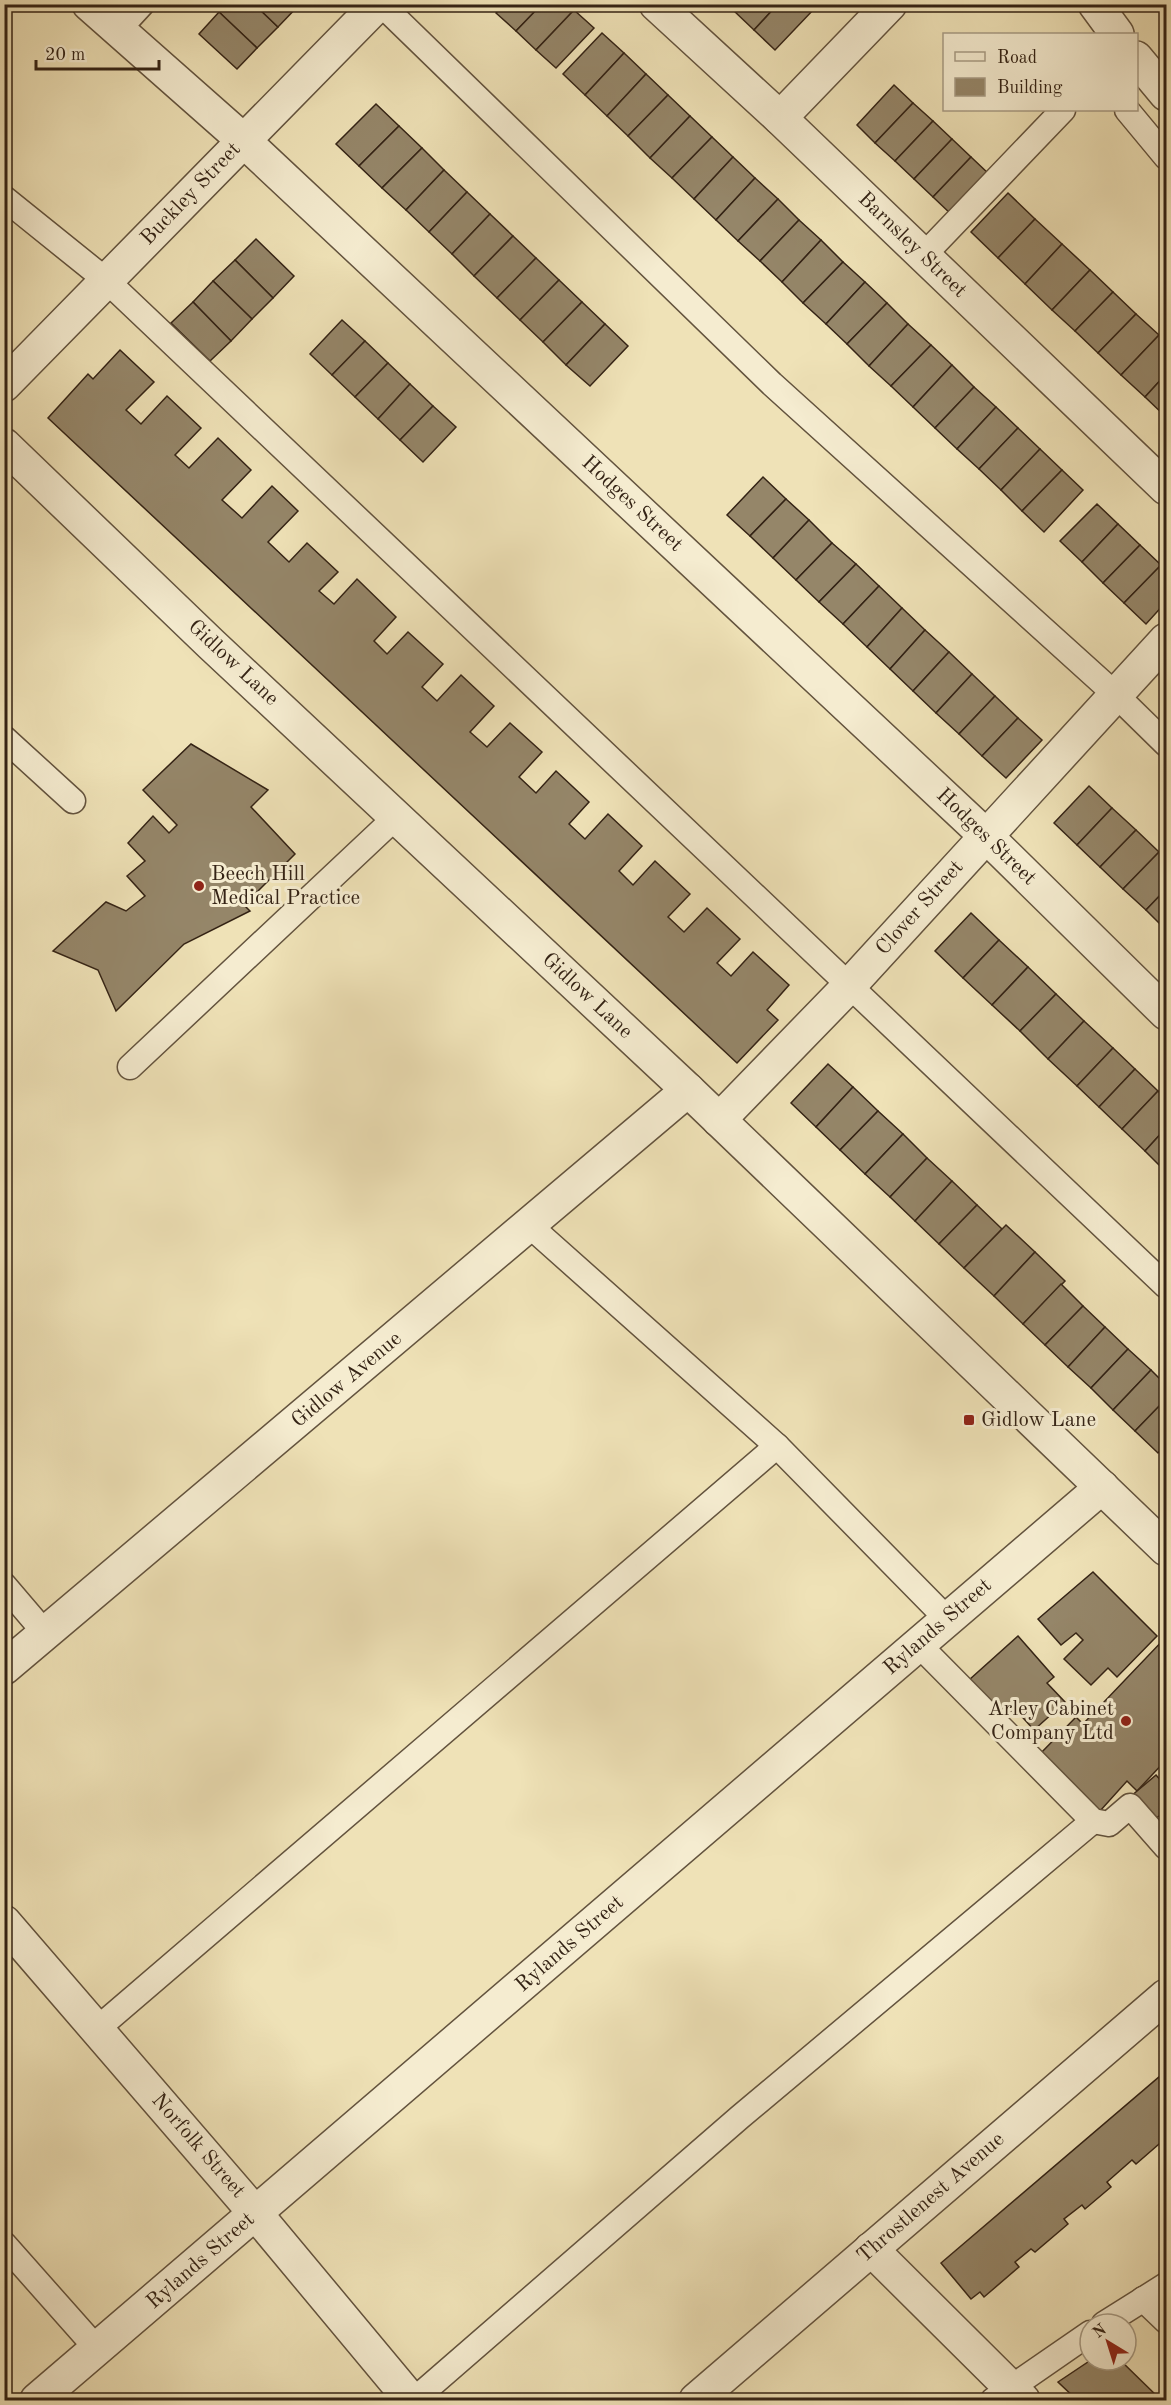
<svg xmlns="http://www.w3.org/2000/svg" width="1171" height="2405" font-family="'Old Standard TT',serif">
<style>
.building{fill:#958669;stroke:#342315;stroke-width:1.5}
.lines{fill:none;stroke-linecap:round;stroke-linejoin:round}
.service-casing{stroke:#63533e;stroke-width:27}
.minor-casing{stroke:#63533e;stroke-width:36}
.tertiary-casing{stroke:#63533e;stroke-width:36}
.service{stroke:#f5ecd0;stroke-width:24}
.minor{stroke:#f5ecd0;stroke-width:33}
.tertiary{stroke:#f5ecd0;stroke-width:33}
.poi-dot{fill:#8f2418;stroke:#f5ecd0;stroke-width:2}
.labels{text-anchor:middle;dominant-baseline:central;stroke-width:6;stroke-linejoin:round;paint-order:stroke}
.street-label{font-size:21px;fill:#342315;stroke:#f5ecd0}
.poi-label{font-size:21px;fill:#342315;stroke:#f5ecd0;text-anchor:start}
</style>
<rect width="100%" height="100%" fill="#efe2b7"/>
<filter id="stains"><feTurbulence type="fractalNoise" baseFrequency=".00333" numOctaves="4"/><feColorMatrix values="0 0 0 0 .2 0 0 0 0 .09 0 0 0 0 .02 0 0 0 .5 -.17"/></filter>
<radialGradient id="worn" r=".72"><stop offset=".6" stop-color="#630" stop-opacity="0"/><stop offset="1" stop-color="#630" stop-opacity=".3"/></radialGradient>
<!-- building -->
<g class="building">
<polygon points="227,4 254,4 278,27 257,48 219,12"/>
<polygon points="254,4 297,4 298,6 278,27"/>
<polygon points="504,4 542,4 516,31 496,13"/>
<polygon points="542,4 568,4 574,10 536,50 516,31"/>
<polygon points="739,4 778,4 754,30 733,10"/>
<polygon points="778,4 812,4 815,8 775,50 754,30"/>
<polygon points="574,10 594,28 556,68 536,50"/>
<polygon points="219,12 257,48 237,69 199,34"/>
<polygon points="602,33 624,53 585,95 563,74"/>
<polygon points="624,53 646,74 607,116 585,95"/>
<polygon points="646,74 668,95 628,136 607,116"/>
<polygon points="894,85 913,103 875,143 857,125"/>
<polygon points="668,95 690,116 650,158 628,136"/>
<polygon points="913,103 933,121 895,161 875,143"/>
<polygon points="376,104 399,126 359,166 336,144"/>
<polygon points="690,116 712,137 672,178 650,158"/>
<polygon points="933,121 952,139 914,179 895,161"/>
<polygon points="399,126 422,148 382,188 359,166"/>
<polygon points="712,137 733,157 694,199 672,178"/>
<polygon points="952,139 971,157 933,197 914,179"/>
<polygon points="422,148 444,170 406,210 382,188"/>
<polygon points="733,157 755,178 716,220 694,199"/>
<polygon points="971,157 990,175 952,215 933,197"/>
<polygon points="444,170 467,192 429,232 406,210"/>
<polygon points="755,178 778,199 738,241 716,220"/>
<polygon points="467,192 490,214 452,254 429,232"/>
<polygon points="1008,193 1035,219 998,258 971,232"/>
<polygon points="778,199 799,220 760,261 738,241"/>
<polygon points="490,214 513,236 474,276 452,254"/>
<polygon points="1035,219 1062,244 1025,284 998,258"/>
<polygon points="799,220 821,240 782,282 760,261"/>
<polygon points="513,236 536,258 497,298 474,276"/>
<polygon points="256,239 294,276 273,298 235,260"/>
<polygon points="821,240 843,262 803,303 782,282"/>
<polygon points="1062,244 1090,270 1052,310 1025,284"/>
<polygon points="536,258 559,280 520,320 497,298"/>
<polygon points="235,260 273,298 252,319 213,281"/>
<polygon points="843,262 865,282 826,324 803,303"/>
<polygon points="1090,270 1113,292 1075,331 1052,310"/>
<polygon points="559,280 582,302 543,342 520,320"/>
<polygon points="213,281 252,319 231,341 193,302"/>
<polygon points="865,282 887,303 847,344 826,324"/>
<polygon points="1113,292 1136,314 1098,353 1075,331"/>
<polygon points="193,302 231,341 210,361 171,323"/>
<polygon points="582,302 605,324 566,365 543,342"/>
<polygon points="887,303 908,324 869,366 847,344"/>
<polygon points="1136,314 1159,335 1121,375 1098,353"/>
<polygon points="342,320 365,341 332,375 310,354"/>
<polygon points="605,324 628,346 590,386 566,365"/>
<polygon points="908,324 931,345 891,386 869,366"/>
<polygon points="1159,335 1166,343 1166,374 1145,397 1121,375"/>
<polygon points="365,341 388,363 355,397 332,375"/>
<polygon points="931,345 952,365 913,407 891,386"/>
<polygon points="120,350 154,382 126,410 141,424 167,396 201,428 175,455 189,468 218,438 251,470 222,500 242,518 272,486 298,511 268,542 289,562 307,543 338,572 319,591 334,604 357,579 396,617 374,641 387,654 408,632 443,664 422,687 437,701 461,675 494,706 470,732 487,747 510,723 542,752 519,777 536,793 556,771 589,802 569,824 585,839 608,814 642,846 619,871 633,885 655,861 690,894 668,917 684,932 707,908 740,939 717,963 731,976 753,952 789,985 767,1010 778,1020 737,1063 48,418 88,374 93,379"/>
<polygon points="388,363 410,384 378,419 355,397"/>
<polygon points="952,365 974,387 935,428 913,407"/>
<polygon points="1166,374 1166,417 1145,397"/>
<polygon points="410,384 433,406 400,440 378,419"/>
<polygon points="974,387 996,407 957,449 935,428"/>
<polygon points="433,406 456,427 423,462 400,440"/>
<polygon points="996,407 1018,428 979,469 957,449"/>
<polygon points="1018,428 1040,449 1001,490 979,469"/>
<polygon points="1040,449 1062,470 1022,511 1001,490"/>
<polygon points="1062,470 1083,490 1044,532 1022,511"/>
<polygon points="763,477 786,499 750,536 727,515"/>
<polygon points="786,499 809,520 773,558 750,536"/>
<polygon points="1097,504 1118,524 1082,562 1060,541"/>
<polygon points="809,520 832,543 796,580 773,558"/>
<polygon points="1118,524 1140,545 1103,583 1082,562"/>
<polygon points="832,543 856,564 819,602 796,580"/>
<polygon points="1140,545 1161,565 1124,603 1103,583"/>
<polygon points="856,564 879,586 843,624 819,602"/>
<polygon points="1161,565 1166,571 1166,602 1146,624 1124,603"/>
<polygon points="879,586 902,608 867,647 843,624"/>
<polygon points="902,608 925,630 890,669 867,647"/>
<polygon points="925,630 949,652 913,691 890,669"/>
<polygon points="949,652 972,674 936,713 913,691"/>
<polygon points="972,674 995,696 959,734 936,713"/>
<polygon points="995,696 1018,718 982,756 959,734"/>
<polygon points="1018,718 1042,740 1006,778 982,756"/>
<polygon points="191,744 268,790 251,807 295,854 244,905 250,911 184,944 116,1011 98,970 53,951 106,902 126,911 145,896 127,876 145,861 128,843 153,816 169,833 177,825 143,790"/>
<polygon points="1089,786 1112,808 1077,845 1054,823"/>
<polygon points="1112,808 1136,830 1100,867 1077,845"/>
<polygon points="1136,830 1159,852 1123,889 1100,867"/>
<polygon points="1159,852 1166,859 1166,889 1146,910 1123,889"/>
<polygon points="1166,889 1166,930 1146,910"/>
<polygon points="971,913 999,940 963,978 935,951"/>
<polygon points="999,940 1028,967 992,1005 963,978"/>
<polygon points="1028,967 1056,994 1020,1031 992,1005"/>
<polygon points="1056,994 1084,1021 1048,1059 1020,1031"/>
<polygon points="1084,1021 1113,1048 1077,1086 1048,1059"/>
<polygon points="1113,1048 1135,1069 1099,1107 1077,1086"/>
<polygon points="828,1064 853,1087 816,1127 791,1103"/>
<polygon points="1135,1069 1158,1091 1122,1129 1099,1107"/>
<polygon points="853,1087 878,1111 840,1150 816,1127"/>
<polygon points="1158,1091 1166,1099 1166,1128 1145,1151 1122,1129"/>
<polygon points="878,1111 903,1134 865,1174 840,1150"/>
<polygon points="1166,1128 1166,1172 1145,1151"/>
<polygon points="903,1134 927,1158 890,1197 865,1174"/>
<polygon points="927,1158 952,1181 915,1221 890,1197"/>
<polygon points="952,1181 977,1205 939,1244 915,1221"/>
<polygon points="977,1205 1002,1229 964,1268 939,1244"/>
<polygon points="1006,1225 1035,1252 994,1296 964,1268"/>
<polygon points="1035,1252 1065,1281 1023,1324 994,1296"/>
<polygon points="1061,1284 1083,1306 1045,1345 1023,1324"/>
<polygon points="1083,1306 1105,1327 1068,1367 1045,1345"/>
<polygon points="1105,1327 1128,1349 1091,1388 1068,1367"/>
<polygon points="1128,1349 1151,1370 1113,1410 1091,1388"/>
<polygon points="1151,1370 1166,1385 1166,1399 1135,1431 1113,1410"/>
<polygon points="1166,1399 1166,1444 1158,1453 1135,1431"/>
<polygon points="1093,1572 1157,1636 1117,1677 1108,1668 1091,1685 1064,1659 1083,1640 1076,1633 1061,1645 1038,1619"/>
<polygon points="1018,1636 1054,1677 1047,1683 1065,1702 1034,1730 1015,1709 1007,1716 969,1680"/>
<polygon points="1166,1637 1166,1738 1163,1742 1166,1745 1166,1760 1137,1791 1127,1781 1100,1811 1040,1754 1076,1717 1083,1724"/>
<polygon points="1156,1775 1163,1783 1166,1779 1166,1810 1152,1822 1130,1797"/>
<polygon points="1166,2071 1166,2138 1136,2164 1132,2160 1107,2182 1111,2187 1085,2209 1082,2205 1064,2219 1068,2224 1035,2252 1031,2249 1015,2262 1019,2267 984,2297 980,2292 971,2299 941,2263"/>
<polygon points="1091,2360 1120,2360 1161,2400 1077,2400 1058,2382"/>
</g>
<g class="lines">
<defs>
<g id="service">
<polyline points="381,4 772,384 1116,695 1166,744"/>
<polyline points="119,29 142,4"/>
<polyline points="1127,110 1166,157"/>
<polyline points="4,198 107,281 1166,1286"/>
<polyline points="923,256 1063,110"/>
<polyline points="4,738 73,801"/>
<polyline points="130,1067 396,817"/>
<polyline points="530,1226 777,1446"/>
<polyline points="4,1585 45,1633"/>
<polyline points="918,1644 1093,1821 1109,1824 1130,1806 1166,1847"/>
<polyline points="97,2029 777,1446 947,1619"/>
<polyline points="4,2244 98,2350"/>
<polyline points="1143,2299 1166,2321"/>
<polyline points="1104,2324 1166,2285"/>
<polyline points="414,2400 740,2117 1093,1821"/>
<polyline points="993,2400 1090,2333"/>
</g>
<g id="minor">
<polyline points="89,4 243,140 985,835 1166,1013"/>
<polyline points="656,4 780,118 1166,488"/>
<polyline points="1095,4 1117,34"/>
<polyline points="1136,58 1166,94"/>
<polyline points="780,118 890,4"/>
<polyline points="719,1120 849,986 1166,640"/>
<polyline points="4,1668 688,1090"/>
<polyline points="4,1922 256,2214 411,2400"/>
<polyline points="871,2249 1023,2400"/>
<polyline points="37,2400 1102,1487"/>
<polyline points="696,2400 1166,1996"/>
</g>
<g id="tertiary">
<polyline points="4,385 378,4"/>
<polyline points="4,445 211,644 688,1090 1166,1549"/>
</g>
</defs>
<!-- service casing -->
<use href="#service" class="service-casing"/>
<!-- minor casing -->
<use href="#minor" class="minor-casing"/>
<!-- tertiary casing -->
<use href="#tertiary" class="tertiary-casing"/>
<!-- service -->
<use href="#service" class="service"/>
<!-- minor -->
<use href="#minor" class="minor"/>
<!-- tertiary -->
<use href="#tertiary" class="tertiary"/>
</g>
<!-- markers -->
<g class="poi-dot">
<circle cx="199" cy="886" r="6"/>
<rect x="963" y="1414" width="12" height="12" rx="3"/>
<circle cx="1126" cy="1721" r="6"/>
</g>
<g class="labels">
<!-- street labels -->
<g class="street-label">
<text transform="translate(191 194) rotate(-46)">Buckley Street</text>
<text transform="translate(912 245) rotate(44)">Barnsley Street</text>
<text transform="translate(632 504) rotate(43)">Hodges Street</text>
<text transform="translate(233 663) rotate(43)">Gidlow Lane</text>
<text transform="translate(986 837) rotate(44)">Hodges Street</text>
<text transform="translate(920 908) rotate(-48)">Clover Street</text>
<text transform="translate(587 996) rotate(43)">Gidlow Lane</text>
<text transform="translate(347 1380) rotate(-40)">Gidlow Avenue</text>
<text transform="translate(938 1627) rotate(-41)">Rylands Street</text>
<text transform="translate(570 1944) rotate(-41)">Rylands Street</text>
<text transform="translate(198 2146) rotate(49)">Norfolk Street</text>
<text transform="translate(931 2198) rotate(-41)">Throstlenest Avenue</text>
<text transform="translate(201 2261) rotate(-41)">Rylands Street</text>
</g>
<!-- poi labels -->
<g class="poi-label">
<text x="211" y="874">Beech Hill<tspan x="211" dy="24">Medical Practice</tspan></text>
<text x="981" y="1420">Gidlow Lane</text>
<text x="1114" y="1709" text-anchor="end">Arley Cabinet<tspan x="1114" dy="24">Company Ltd</tspan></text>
</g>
</g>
<!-- margin -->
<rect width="1171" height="2405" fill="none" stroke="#efe2b7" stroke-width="24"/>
<rect x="6" y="6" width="1159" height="2393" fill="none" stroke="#342315" stroke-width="3"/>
<rect x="12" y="12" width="1147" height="2381" fill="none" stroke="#342315" stroke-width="1.5"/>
<!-- legend -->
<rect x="943" y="33" width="195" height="78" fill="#f5ecd0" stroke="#a89c85" stroke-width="1.5"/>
<rect x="955" y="52" width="30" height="9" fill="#f5ecd0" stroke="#a89c85" stroke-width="1.5"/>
<text x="997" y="63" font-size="18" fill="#342315">Road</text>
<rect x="955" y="78" width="30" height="18" fill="#958669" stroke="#a89c85" stroke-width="1.5"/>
<text x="997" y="93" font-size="18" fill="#342315">Building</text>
<!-- north arrow -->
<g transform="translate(1108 2342) rotate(322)"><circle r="28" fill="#f5ecd0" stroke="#a89c85" stroke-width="1.5"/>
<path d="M0-4.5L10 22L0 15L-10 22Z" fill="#8f2418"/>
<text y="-9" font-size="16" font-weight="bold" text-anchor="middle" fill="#342315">N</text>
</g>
<!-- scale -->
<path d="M36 60v9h123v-9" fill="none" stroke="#342315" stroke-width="3"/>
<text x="45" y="60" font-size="18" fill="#342315" stroke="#f5ecd0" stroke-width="4.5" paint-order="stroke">20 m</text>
<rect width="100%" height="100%" filter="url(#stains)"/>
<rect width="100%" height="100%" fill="url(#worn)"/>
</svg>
